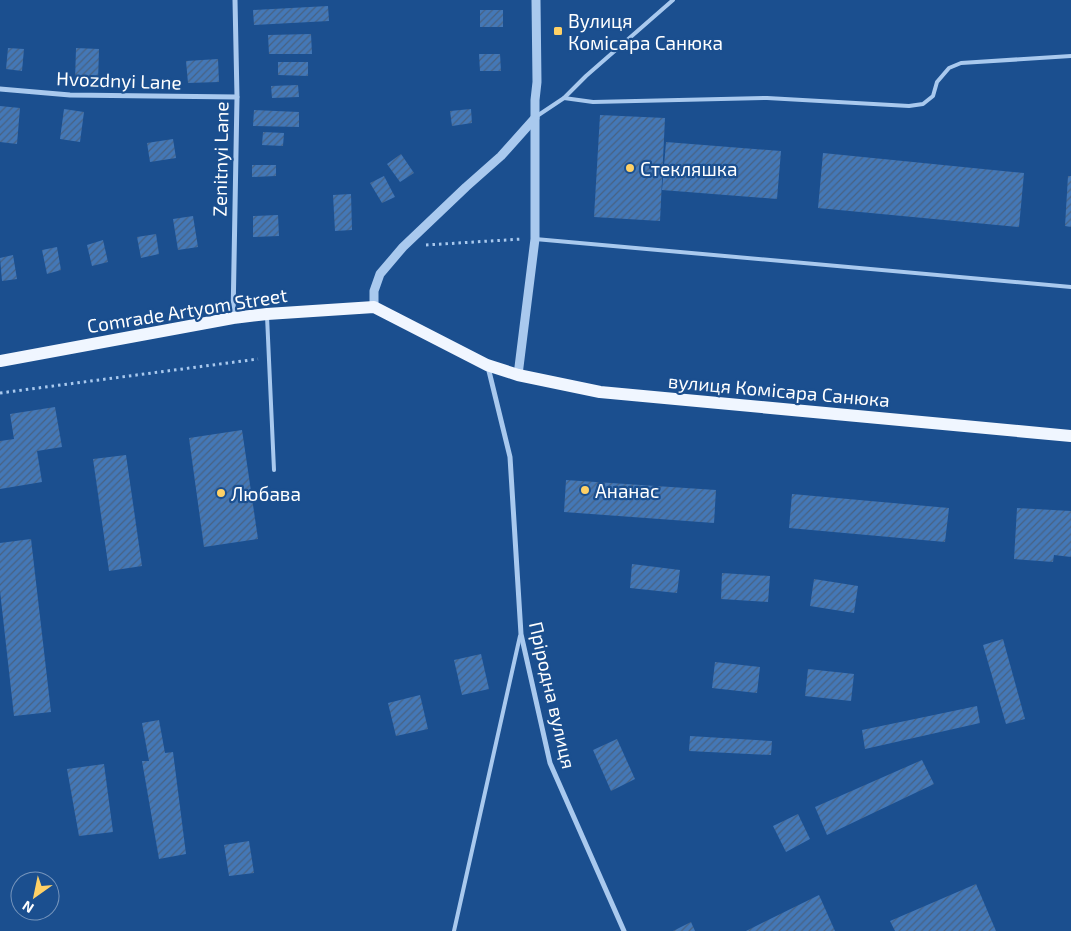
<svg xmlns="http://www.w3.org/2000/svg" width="1071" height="931" font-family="'Exo 2',sans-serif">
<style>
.building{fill:url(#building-hatch)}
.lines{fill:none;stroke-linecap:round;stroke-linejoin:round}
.path{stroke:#a9c9ee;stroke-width:3;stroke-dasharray:2.5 4;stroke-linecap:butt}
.service{stroke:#a9c9ee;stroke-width:4}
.minor{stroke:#a9c9ee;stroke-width:5}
.tertiary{stroke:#a9c9ee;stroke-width:9}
.primary{stroke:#f0f6ff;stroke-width:12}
.poi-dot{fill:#ffd166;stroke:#1b4f8f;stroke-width:2}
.labels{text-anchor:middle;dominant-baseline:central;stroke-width:4.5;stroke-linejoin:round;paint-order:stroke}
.poi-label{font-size:19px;fill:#fff;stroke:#1b4f8f;text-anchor:start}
.street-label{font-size:19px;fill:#fff;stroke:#1b4f8f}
</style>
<defs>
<pattern id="building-hatch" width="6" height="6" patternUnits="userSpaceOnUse" patternTransform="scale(1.25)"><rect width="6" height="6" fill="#4478b7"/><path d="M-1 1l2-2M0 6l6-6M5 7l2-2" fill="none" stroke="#486282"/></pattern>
</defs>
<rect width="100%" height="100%" fill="#1b4f8f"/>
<!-- building -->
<g class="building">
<polygon points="328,6 329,21 254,25 253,10"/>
<rect x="480" y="10" width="23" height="17"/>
<polygon points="311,34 312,54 269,54 268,35"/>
<polygon points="8,48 24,49 22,71 6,69"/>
<polygon points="76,48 99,49 98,81 75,80"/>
<polygon points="479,54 500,54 501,71 480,71"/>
<polygon points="218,59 219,82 188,83 186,61"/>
<polygon points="278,62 308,62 308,76 278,75"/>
<polygon points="298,85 299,97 272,98 271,86"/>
<polygon points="0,106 20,108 17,144 0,142"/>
<polygon points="64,109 84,112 80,142 60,139"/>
<polygon points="471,109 472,123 452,126 450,111"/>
<polygon points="254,110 299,112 299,127 253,126"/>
<polygon points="600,115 665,118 660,221 594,217"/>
<polygon points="263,132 284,133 283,146 262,145"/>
<polygon points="173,139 176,158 150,162 147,143"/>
<polygon points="666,142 781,151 777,199 662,190"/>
<polygon points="823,153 1024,173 1019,227 818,208"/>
<polygon points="401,154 414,173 400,182 387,164"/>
<polygon points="252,165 276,165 276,176 252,177"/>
<polygon points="384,176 395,197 382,203 370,183"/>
<polygon points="1068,176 1071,176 1071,227 1065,226"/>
<polygon points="351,194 352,230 335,231 333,195"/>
<polygon points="278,215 279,236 253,237 253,216"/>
<polygon points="193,216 198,247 178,250 173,219"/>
<polygon points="156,234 159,254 141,258 137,237"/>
<polygon points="103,240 108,262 92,266 87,245"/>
<polygon points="57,247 61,270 47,274 42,250"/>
<polygon points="13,255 17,279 2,281 0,258"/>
<polygon points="55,407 62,447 37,451 42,482 0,489 0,441 14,439 10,414"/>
<polygon points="242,430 258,539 204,547 189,438"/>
<polygon points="126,455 142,566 109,571 93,459"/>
<polygon points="566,480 716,490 714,523 564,512"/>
<polygon points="792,494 949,508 945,542 789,528"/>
<polygon points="1017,508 1071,511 1071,557 1054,555 1053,562 1014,559"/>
<polygon points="31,539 51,712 14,716 0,591 0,543"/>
<polygon points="632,564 680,570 677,593 630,588"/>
<polygon points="722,573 770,576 768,602 721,599"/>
<polygon points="814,579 858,586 854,613 810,606"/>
<polygon points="1003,639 1025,719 1006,724 983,645"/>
<polygon points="481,654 489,689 462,695 454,660"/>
<polygon points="715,662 760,667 757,693 712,688"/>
<polygon points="808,669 854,674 851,701 805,696"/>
<polygon points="420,695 428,729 396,736 388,703"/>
<polygon points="977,706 980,723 865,749 862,730"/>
<polygon points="159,720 165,753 173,752 186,854 159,859 142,761 149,761 142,723"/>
<polygon points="690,736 772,741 771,755 689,751"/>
<polygon points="617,739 635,779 611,791 593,750"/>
<polygon points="922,760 934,784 827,835 815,807"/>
<polygon points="104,764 113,832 79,836 67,769"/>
<polygon points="798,814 810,839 786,852 773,826"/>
<polygon points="249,841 254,873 229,876 224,845"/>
<polygon points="976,884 996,931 895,931 890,921"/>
<polygon points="819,895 835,931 746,931"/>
<polygon points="691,922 695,931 673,931"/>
</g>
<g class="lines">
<!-- path -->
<g class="path">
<polyline points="426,245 522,239"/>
<polyline points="0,393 258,359"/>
</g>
<!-- service -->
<g class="service">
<polyline points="564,98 593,102 767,98 909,106 923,104 933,96 937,82 949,68 961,63 1071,56"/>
<polyline points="537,116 564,98 586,76 673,0"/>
<polyline points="535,239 1071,287"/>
<polyline points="267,316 274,470"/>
<polyline points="454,931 520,636"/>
</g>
<!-- minor -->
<g class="minor">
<polyline points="0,89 70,95 237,97"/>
<polyline points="233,318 237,97 235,0"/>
<polyline points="488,367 510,457 521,634 550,763 624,931"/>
</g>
<!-- tertiary -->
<g class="tertiary">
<polyline points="374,307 374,291 380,274 403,247 466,187 501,156 535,118"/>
<polyline points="518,375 535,239 535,100 537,82 536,0"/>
</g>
<!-- primary -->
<polyline class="primary" points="0,361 233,318 267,314 374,307 487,365 518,375 600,392 1071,436"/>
</g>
<!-- markers -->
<g class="poi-dot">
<rect x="553" y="26" width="10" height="10" rx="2.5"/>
<circle cx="630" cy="168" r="5"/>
<circle cx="585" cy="490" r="5"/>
<circle cx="221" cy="493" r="5"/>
</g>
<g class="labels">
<!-- poi labels -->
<g class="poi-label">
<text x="568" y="20">Вулиця<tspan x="568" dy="22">Комісара Санюка</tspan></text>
<text x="640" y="168">Стекляшка</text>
<text x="595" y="490">Ананас</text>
<text x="231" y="493">Любава</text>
</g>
<!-- street labels -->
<g class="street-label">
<text transform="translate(119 80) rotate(2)">Hvozdnyi Lane</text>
<text transform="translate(220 159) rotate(-89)">Zenitnyi Lane</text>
<text transform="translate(187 310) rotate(-9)">Comrade Artyom Street</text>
<text transform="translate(779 390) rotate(5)">вулиця Комісара Санюка</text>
<text transform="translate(553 695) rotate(77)">Пріродна вулиця</text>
</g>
</g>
<!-- north arrow -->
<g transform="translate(35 896) rotate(213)"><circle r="24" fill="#1b4f8f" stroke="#7695bc"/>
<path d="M0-4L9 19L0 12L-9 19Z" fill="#ffd166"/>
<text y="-8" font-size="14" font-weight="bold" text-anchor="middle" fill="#ffffff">N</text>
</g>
</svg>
